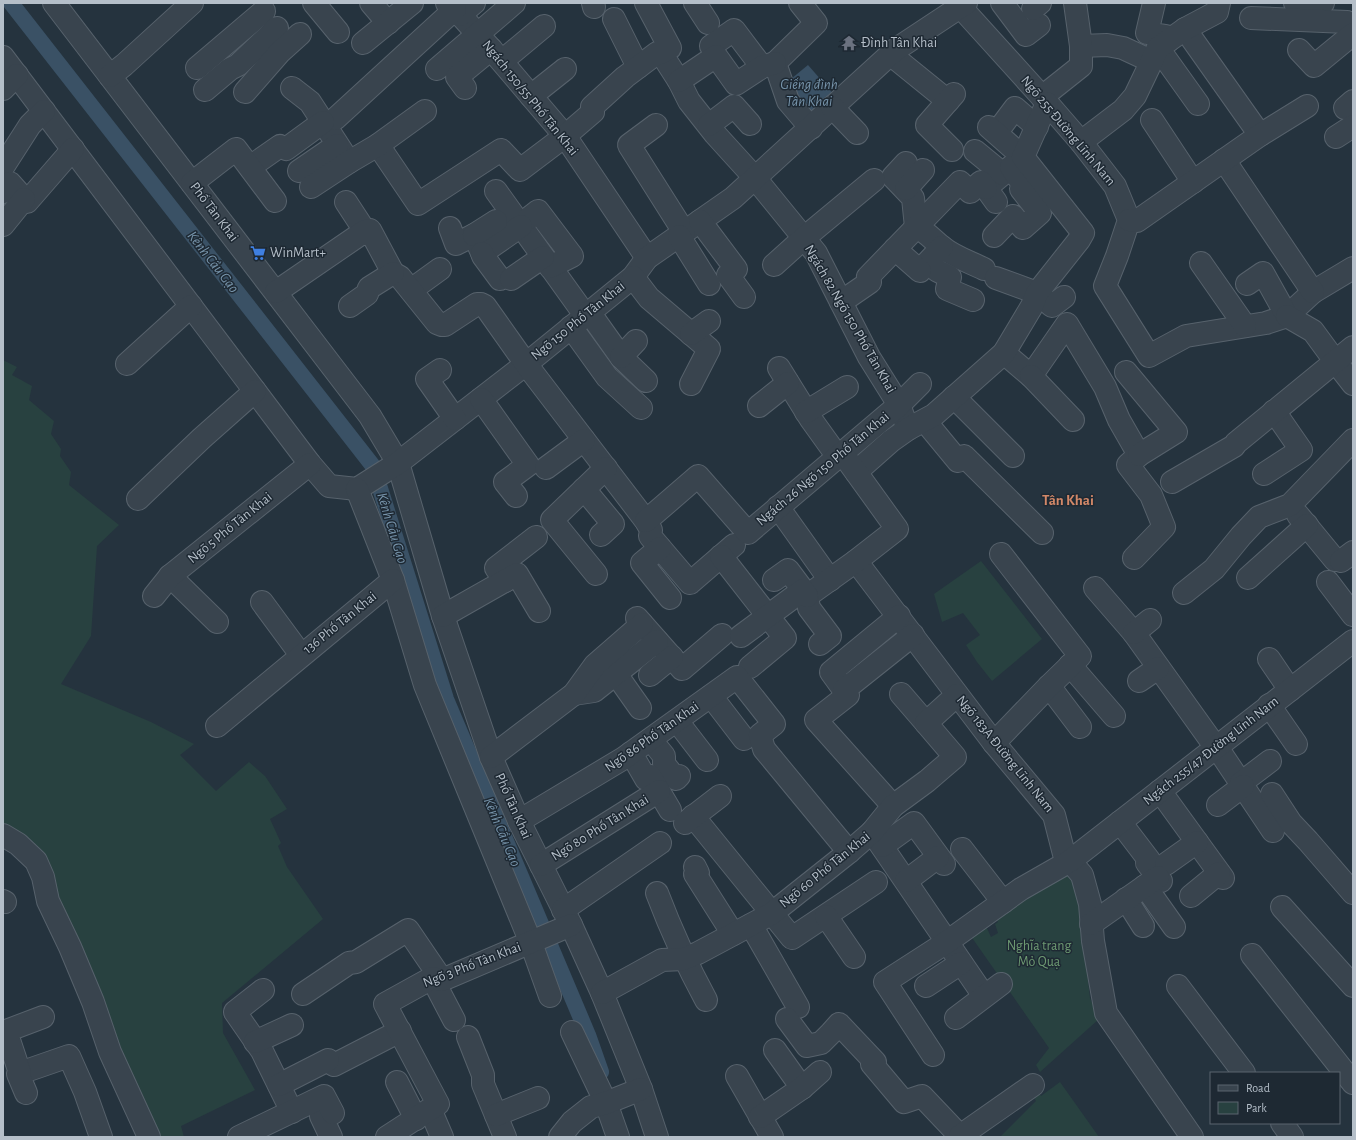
<svg xmlns="http://www.w3.org/2000/svg" width="1356" height="1140" font-family="'Alegreya Sans',sans-serif">
<style>
.green{fill:#284140}
.water{fill:#3a5165}
.lines{fill:none;stroke-linecap:round;stroke-linejoin:round}
.canal{stroke:#3a5165;stroke-width:16}
.minor-casing{stroke:#57626c;stroke-width:24}
.minor{stroke:#39444e;stroke-width:22}
.labels{text-anchor:middle;dominant-baseline:central;stroke-width:3;stroke-linejoin:round;paint-order:stroke}
.poi-label{font-size:14px;fill:#b5bfc9;stroke:#1e2933;text-anchor:start}
.street-label{font-size:14px;fill:#b5bfc9;stroke:#1e2933}
.park-label{font-size:14px;fill:#6d9972;stroke:#1e2933}
.water-label{font-size:15px;font-style:italic;fill:#7794ab;stroke:#1e2933}
.neighbourhood-label{font-size:15px;font-weight:bold;fill:#d28868;stroke:#1e2933}
</style>
<rect width="100%" height="100%" fill="#25333e"/>
<!-- green -->
<g class="green">
<polygon points="3,360 17,367 12,375 32,386 29,400 54,421 51,434 61,449 60,456 71,472 69,485 119,525 97,546 91,636 61,684 151,722 194,744 180,755 216,791 249,762 265,776 287,809 270,819 281,843 278,846 287,867 323,919 222,1003 223,1033 255,1090 181,1126 184,1137 152,1137 51,901 3,832"/>
<polygon points="981,561 1042,639 992,681 977,662 966,645 980,635 963,613 942,622 934,594"/>
<polygon points="1070,869 1081,884 1086,962 1090,998 1099,1019 1040,1072 1036,1065 1049,1048 968,932 984,922 991,937 998,933 995,924 998,922 994,915"/>
<polygon points="1060,1082 1099,1137 1000,1137 1036,1101 1030,1091 1035,1087 1041,1096"/>
</g>
<!-- water -->
<polygon class="water" points="808,65 836,97 817,112 804,110 791,79"/>
<g class="lines">
<!-- canal -->
<polyline class="canal" points="11,3 373,466 446,699 588,1035 601,1072"/>
<defs>
<g id="minor">
<polyline points="54,3 370,416 398,463 443,616 491,757 519,821 571,925 602,993 641,1089 657,1137"/>
<polyline points="314,3 338,32"/>
<polyline points="371,3 388,23"/>
<polyline points="447,3 455,9 491,49 565,136 647,258"/>
<polyline points="593,3 594,7"/>
<polyline points="695,3 708,23"/>
<polyline points="800,3 816,23 775,63 788,101 811,128"/>
<polyline points="957,3 1042,97 1081,142 1115,186 1129,220 1117,256 1105,286 1149,356 1186,336 1266,323 1287,316 1313,292 1353,268"/>
<polyline points="1002,3 1026,35 1039,25"/>
<polyline points="1154,3 1147,33 1166,36 1168,41"/>
<polyline points="1295,3 1319,7 1323,3"/>
<polyline points="1033,9 1040,3"/>
<polyline points="460,15 474,3"/>
<polyline points="1251,18 1347,22 1353,25"/>
<polyline points="614,19 638,67"/>
<polyline points="1185,29 1260,135"/>
<polyline points="363,43 412,3"/>
<polyline points="711,46 734,30 762,67"/>
<polyline points="1081,46 1107,45 1123,48 1151,61"/>
<polyline points="1158,48 1198,104"/>
<polyline points="1299,50 1314,66 1353,34"/>
<polyline points="661,53 679,81 689,101 715,134 755,178 816,253 869,357 899,405 908,429"/>
<polyline points="890,54 948,101"/>
<polyline points="3,57 310,464 329,486 357,489 398,463 526,364 633,277 647,258 733,198 895,50 966,3"/>
<polyline points="502,61 544,26"/>
<polyline points="197,68 264,11"/>
<polyline points="437,69 514,3"/>
<polyline points="110,76 124,65 192,3"/>
<polyline points="679,81 716,56 736,84 762,67 775,63"/>
<polyline points="292,88 310,102 349,162"/>
<polyline points="465,88 457,77 491,49"/>
<polyline points="3,89 17,75"/>
<polyline points="205,90 230,69 238,65 277,28"/>
<polyline points="245,92 280,52 300,34"/>
<polyline points="531,96 565,69"/>
<polyline points="1042,97 1081,66 1081,46 1075,3"/>
<polyline points="832,107 857,133"/>
<polyline points="1345,108 1353,101"/>
<polyline points="335,119 455,9"/>
<polyline points="1152,120 1193,182"/>
<polyline points="1003,124 1015,108 1037,127"/>
<polyline points="656,125 629,145 684,232"/>
<polyline points="709,125 734,106 750,124"/>
<polyline points="989,127 1023,157 986,188 996,202"/>
<polyline points="1336,137 1353,126"/>
<polyline points="1081,142 1123,110 1135,96 1158,48 1185,29 1217,12 1219,3"/>
<polyline points="378,145 418,204 501,150 520,170 565,136 593,112 592,107 625,77 657,53 661,53 670,48 646,3"/>
<polyline points="952,150 927,125 954,94"/>
<polyline points="975,151 1003,174"/>
<polyline points="1224,160 1313,292"/>
<polyline points="906,163 893,177 913,198 916,227"/>
<polyline points="3,167 30,125 44,111"/>
<polyline points="250,167 280,146 286,149 323,122"/>
<polyline points="299,171 337,145"/>
<polyline points="192,183 236,149 275,201"/>
<polyline points="311,187 349,162 378,145 425,111"/>
<polyline points="906,189 923,170"/>
<polyline points="496,191 585,315"/>
<polyline points="3,192 10,183 27,202 73,149"/>
<polyline points="346,202 365,231"/>
<polyline points="529,218 538,211 572,256 550,267"/>
<polyline points="1129,220 1137,221 1260,135 1307,106"/>
<polyline points="700,221 736,269 728,275 744,297"/>
<polyline points="3,225 24,199"/>
<path d="M916,227c11,5 17,13 26,20 12,10 28,15 42,22"/>
<polyline points="450,228 456,244 474,235 482,253 521,226"/>
<polyline points="474,235 496,221"/>
<polyline points="679,236 709,284"/>
<polyline points="994,236 1013,216 1023,228 1040,213 1021,189 1024,186 1011,167"/>
<polyline points="942,247 927,263 938,271 950,277 947,289 973,300"/>
<polyline points="895,249 920,271"/>
<polyline points="482,253 483,256 500,279"/>
<polyline points="1201,263 1245,326"/>
<polyline points="774,265 804,238 874,180"/>
<polyline points="633,277 649,298 709,349 691,384"/>
<polyline points="996,278 1037,293 1052,306 1064,297"/>
<polyline points="511,279 543,257"/>
<polyline points="1247,284 1263,273 1287,316"/>
<polyline points="411,290 440,269"/>
<polyline points="276,292 365,231 370,230 393,273 400,277 437,323 442,325 445,325 477,304 481,304 485,306 526,364 646,521 651,530 650,536 690,583 734,545"/>
<polyline points="841,302 870,282 868,277 960,182 970,192 981,182 986,188"/>
<polyline points="350,306 367,294 369,288 393,273"/>
<polyline points="589,312 621,357 646,381"/>
<polyline points="1287,316 1313,331 1335,361 1353,384"/>
<polyline points="571,327 607,377 641,408"/>
<polyline points="691,334 709,321"/>
<polyline points="1004,353 1031,376 1067,324 1105,387 1119,420 1139,455 1128,465 1151,495 1164,527 1134,558"/>
<polyline points="621,357 636,341"/>
<polyline points="127,364 191,306"/>
<polyline points="779,368 810,418 838,457"/>
<polyline points="440,370 427,379 455,419"/>
<polyline points="1126,372 1176,432 1139,455"/>
<polyline points="1031,376 1073,420"/>
<polyline points="954,397 1013,456"/>
<polyline points="481,399 528,465 505,482 516,496"/>
<polyline points="759,406 788,383"/>
<polyline points="806,412 847,387"/>
<polyline points="925,421 958,461 964,456 1042,533"/>
<polyline points="546,468 584,440"/>
<polyline points="856,472 891,441 908,429 934,415 1004,353 1032,306 1037,293 1079,240 1083,233 1023,157 1047,103"/>
<polyline points="1264,474 1301,450 1274,411"/>
<polyline points="1172,482 1234,446 1236,443 1353,347"/>
<polyline points="357,489 393,580 425,685 531,943 550,996"/>
<polyline points="584,489 613,524 601,535"/>
<polyline points="138,499 202,438 255,391"/>
<polyline points="778,507 830,580"/>
<polyline points="1298,515 1335,560"/>
<polyline points="646,521 698,476 748,533 899,405 920,384"/>
<polyline points="660,548 642,563 670,598"/>
<polyline points="721,556 785,638 750,667"/>
<polyline points="856,561 994,743 1054,815 1064,854 1082,875 1090,904 1093,941 1106,1013 1192,1137"/>
<polyline points="1341,561 1353,552"/>
<polyline points="596,574 552,520 606,468"/>
<polyline points="170,576 217,622"/>
<polyline points="1248,578 1307,525"/>
<polyline points="774,580 788,570 803,590"/>
<polyline points="505,581 496,568 536,537"/>
<polyline points="1328,582 1353,615"/>
<polyline points="1095,588 1134,633 1212,742 1216,746 1273,831"/>
<polyline points="1184,593 1214,569 1241,536 1259,517 1290,505 1353,440"/>
<polyline points="154,596 170,576 310,464"/>
<polyline points="807,596 856,561 897,529 848,461"/>
<polyline points="807,596 809,608 830,636 820,644"/>
<polyline points="262,602 301,655"/>
<polyline points="443,616 517,574 539,611"/>
<polyline points="637,618 682,669 722,635"/>
<polyline points="1134,633 1150,620"/>
<polyline points="741,636 803,590 807,596"/>
<polyline points="1269,659 1290,690"/>
<polyline points="1070,665 1114,716"/>
<polyline points="616,674 640,708"/>
<polyline points="650,675 672,657"/>
<polyline points="1139,681 1158,668"/>
<polyline points="1049,686 1080,727"/>
<polyline points="844,690 831,672 899,616"/>
<polyline points="574,694 594,691 657,641"/>
<polyline points="901,694 926,723"/>
<polyline points="711,696 744,739"/>
<polyline points="1269,705 1296,744"/>
<polyline points="677,721 707,760"/>
<polyline points="217,726 393,580"/>
<polyline points="651,740 664,756 664,764 676,779 679,776"/>
<polyline points="994,743 1049,686 1080,656 1001,554"/>
<polyline points="631,753 646,779 650,776 670,810"/>
<polyline points="491,757 574,694 595,665 642,624"/>
<polyline points="1241,783 1270,761"/>
<polyline points="1160,791 1223,878"/>
<polyline points="1272,794 1291,823 1308,841 1353,893"/>
<polyline points="1218,805 1243,786"/>
<polyline points="893,806 816,720 848,695 844,690 913,635"/>
<polyline points="693,816 792,938 876,882"/>
<polyline points="519,821 624,758 737,677 774,724 760,735 764,749 849,852"/>
<polyline points="1120,822 1149,860 1147,863 1161,881"/>
<polyline points="685,823 720,796"/>
<polyline points="872,832 984,996"/>
<polyline points="3,835 18,844 36,861 43,877 48,901 70,947 93,1002 110,1052 149,1137"/>
<polyline points="882,846 914,823 944,864"/>
<polyline points="962,849 1003,902"/>
<polyline points="1166,864 1197,842"/>
<polyline points="541,865 659,791"/>
<polyline points="695,867 698,873 695,874 733,934"/>
<polyline points="906,881 938,857"/>
<polyline points="1145,886 1174,927"/>
<path d="M657,893c14,37 30,72 49,107"/>
<polyline points="1191,896 1219,873"/>
<polyline points="1126,899 1143,926"/>
<polyline points="3,901 5,902"/>
<polyline points="1282,907 1353,986"/>
<polyline points="563,910 660,843"/>
<polyline points="826,916 854,957"/>
<polyline points="1091,924 1158,877"/>
<polyline points="751,925 798,1007"/>
<polyline points="1252,955 1353,1083"/>
<polyline points="432,978 454,1020"/>
<polyline points="926,986 961,963"/>
<polyline points="1178,986 1244,1073"/>
<polyline points="263,990 235,1012 262,1051 292,1112"/>
<polyline points="602,993 662,960 684,959 698,953 771,914 849,852 872,832 893,806 927,781 955,757 926,723 957,695"/>
<polyline points="303,994 349,963 356,962 408,930 442,980"/>
<polyline points="956,1018 1001,984"/>
<polyline points="787,1019 807,1046 821,1043 831,1033 839,1024 875,1062 872,1064 904,1102 922,1096 960,1136 959,1137"/>
<polyline points="572,1032 606,1103 618,1137"/>
<polyline points="468,1037 483,1075 483,1084 505,1137"/>
<polyline points="255,1042 292,1025"/>
<polyline points="775,1050 802,1088"/>
<polyline points="933,1055 885,982 947,942 1021,889 1070,861 1353,641"/>
<polyline points="334,1065 400,1031"/>
<polyline points="20,1073 69,1056 85,1092 101,1137"/>
<polyline points="737,1076 772,1137"/>
<polyline points="397,1082 416,1119"/>
<polyline points="279,1085 328,1060"/>
<polyline points="26,1093 18,1074 20,1073 6,1031 43,1017"/>
<polyline points="496,1115 538,1098"/>
<polyline points="321,1116 331,1137"/>
<polyline points="433,1116 442,1137"/>
<polyline points="760,1117 802,1088 820,1072"/>
<polyline points="1282,1123 1292,1137"/>
<polyline points="960,1136 1033,1085"/>
<polyline points="239,1137 324,1096 333,1113"/>
<polyline points="387,1137 438,1104 385,1004 432,978 442,980 571,925"/>
<polyline points="560,1137 572,1122 591,1107 606,1103 641,1089"/>
</g>
</defs>
<!-- minor casing -->
<use href="#minor" class="minor-casing"/>
<!-- minor -->
<use href="#minor" class="minor"/>
</g>
<!-- icons -->
<defs>
<symbol id="temple-bare" viewBox="-9 -9 18 18"><path d="M0-6L5-2H3V0L6.5 2.5H4V6H1.5V3h-3V6H-4V2.5H-6.5L-3 0V-2H-5Z" fill="#6b7280" stroke="#1e2933" stroke-width="2.5" paint-order="stroke"/></symbol>
<symbol id="supermarket-bare" viewBox="-9 -9 18 18"><path d="M-6-5.5h2.5l.6 2H6L4.5 2H-2.5L-4.4-4H-6ZM-1.5 3.2a1.3 1.3 0 1 0 .1 0ZM3 3.2a1.3 1.3 0 1 0 .1 0Z" fill="#3f7fe0" stroke="#1e2933" stroke-width="2.5" paint-order="stroke"/></symbol>
</defs>
<g fill-rule="evenodd">
<use href="#temple-bare" x="838" y="32" width="22" height="22"/>
<use href="#supermarket-bare" x="247" y="242" width="22" height="22"/>
</g>
<g class="labels">
<!-- poi labels -->
<g class="poi-label">
<text x="861" y="43">Đình Tân Khai</text>
<text x="270" y="253">WinMart+</text>
</g>
<!-- street labels -->
<g class="street-label">
<text transform="translate(530 98) rotate(51)">Ngách 150/55 Phố Tân Khai</text>
<text transform="translate(1068 131) rotate(50)">Ngõ 255 Đường Lĩnh Nam</text>
<text transform="translate(214 212) rotate(53)">Phố Tân Khai</text>
<text transform="translate(850 319) rotate(60)">Ngách 82 Ngõ 150 Phố Tân Khai</text>
<text transform="translate(578 321) rotate(-39)">Ngõ 150 Phố Tân Khai</text>
<text transform="translate(823 469) rotate(-40)">Ngách 26 Ngõ 150 Phố Tân Khai</text>
<text transform="translate(230 528) rotate(-39)">Ngõ 5 Phố Tân Khai</text>
<text transform="translate(340 623) rotate(-39)">136 Phố Tân Khai</text>
<text transform="translate(652 737) rotate(-35)">Ngõ 86 Phố Tân Khai</text>
<text transform="translate(1211 751) rotate(-38)">Ngách 255/47 Đường Lĩnh Nam</text>
<text transform="translate(1005 754) rotate(51)">Ngõ 183A Đường Lĩnh Nam</text>
<text transform="translate(513 806) rotate(66)">Phố Tân Khai</text>
<text transform="translate(600 828) rotate(-32)">Ngõ 80 Phố Tân Khai</text>
<text transform="translate(825 870) rotate(-39)">Ngõ 60 Phố Tân Khai</text>
<text transform="translate(472 965) rotate(-21)">Ngõ 3 Phố Tân Khai</text>
</g>
<!-- park labels -->
<g class="park-label">
<text x="1039" y="946">Nghĩa trang<tspan x="1039" dy="16">Mỏ Quạ</tspan></text>
</g>
<!-- water labels -->
<g class="water-label">
<text x="809" y="84">Giếng đình<tspan x="809" dy="17">Tân Khai</tspan></text>
<text transform="translate(213 262) rotate(52)">Kênh Cầu Gạo</text>
<text transform="translate(392 528) rotate(73)">Kênh Cầu Gạo</text>
<text transform="translate(502 832) rotate(67)">Kênh Cầu Gạo</text>
</g>
<!-- neighbourhood labels -->
<g class="neighbourhood-label">
<text x="1068" y="500">Tân Khai</text>
</g>
</g>
<!-- border -->
<rect width="1356" height="1140" fill="none" stroke="#b5bfc9" stroke-width="8"/>
<!-- legend -->
<rect x="1210" y="1072" width="130" height="52" fill="#1e2933" stroke="#5a656f"/>
<rect x="1218" y="1085" width="20" height="6" fill="#39444e" stroke="#5a656f"/>
<text x="1246" y="1092" font-size="12" fill="#b5bfc9">Road</text>
<rect x="1218" y="1102" width="20" height="12" fill="#284140" stroke="#5a656f"/>
<text x="1246" y="1112" font-size="12" fill="#b5bfc9">Park</text>
</svg>
